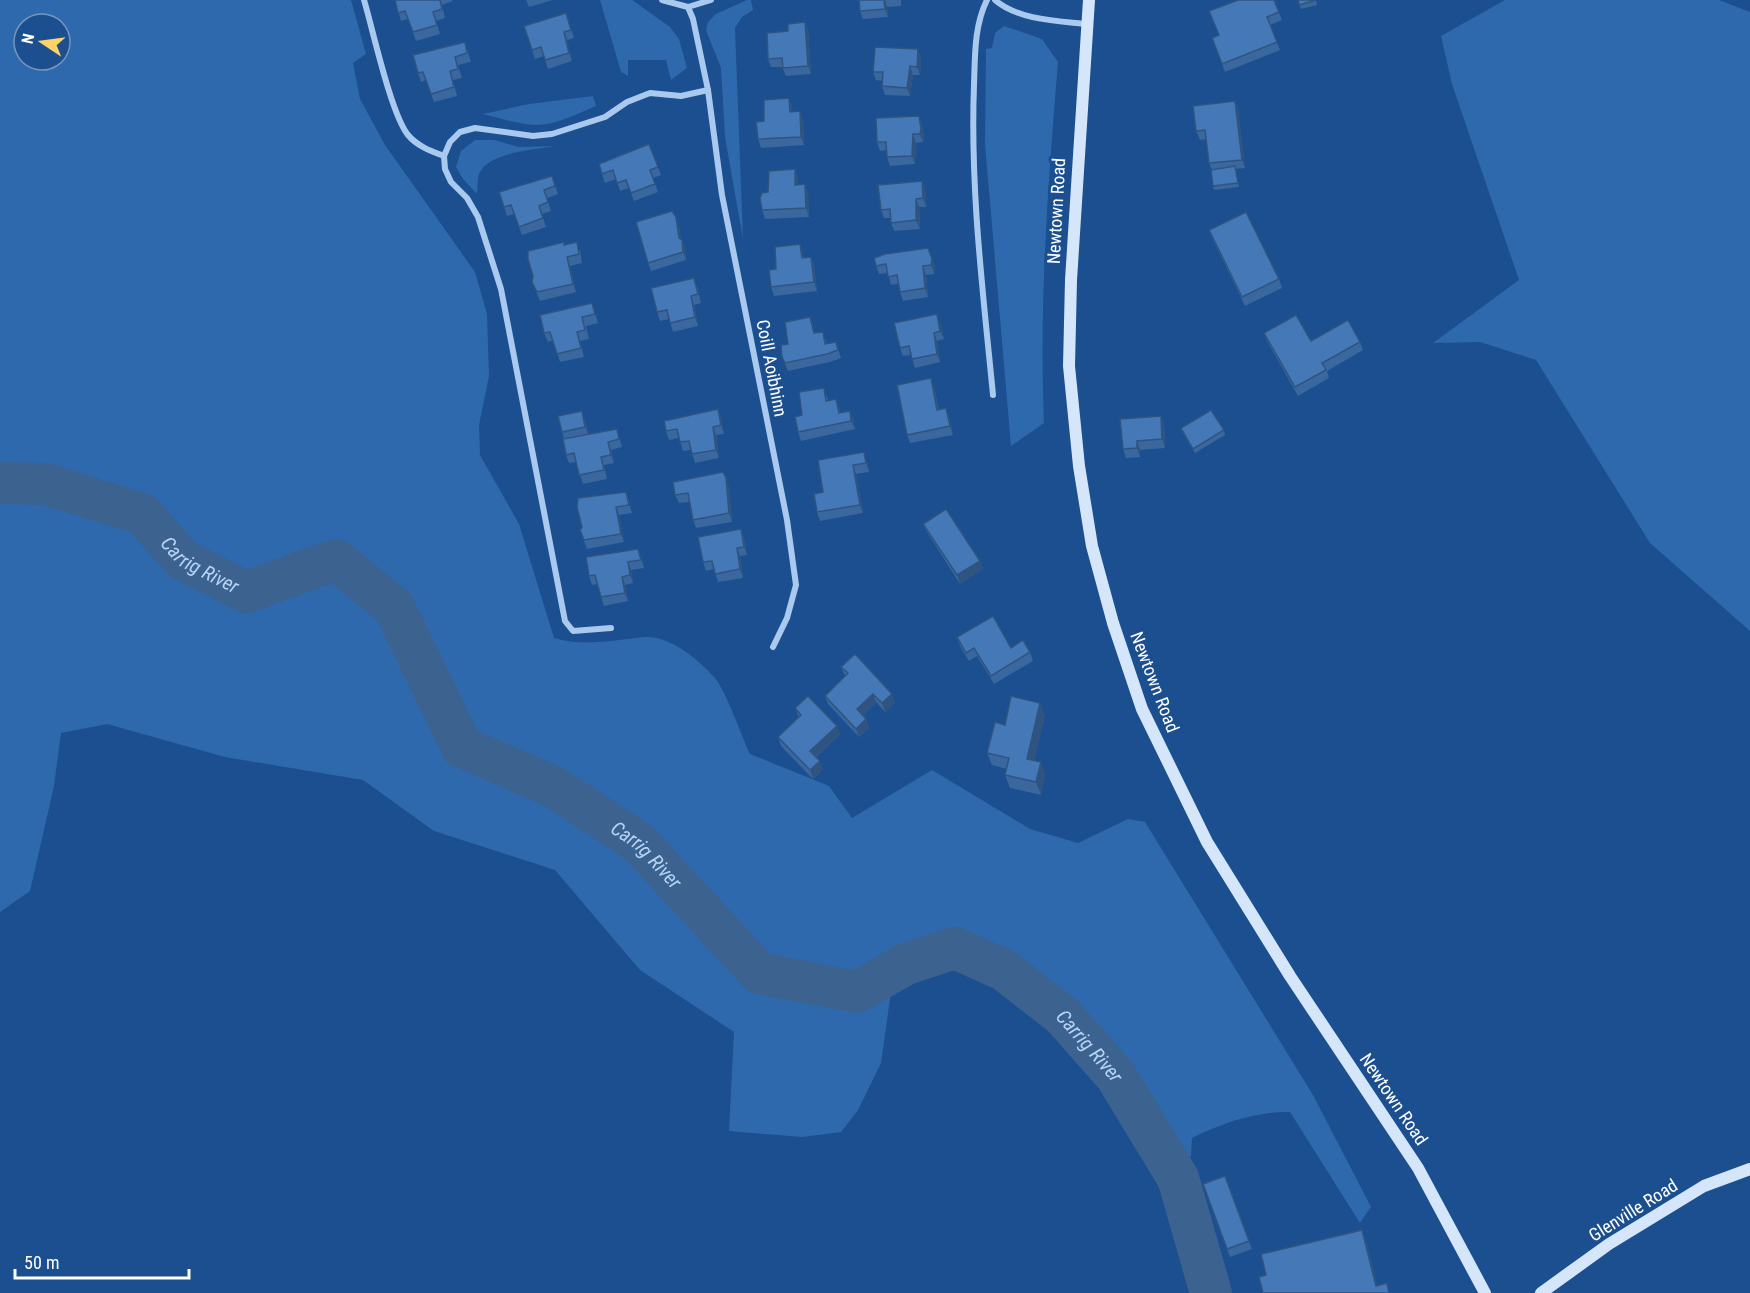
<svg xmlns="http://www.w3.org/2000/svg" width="1750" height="1293" font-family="'Roboto Condensed',sans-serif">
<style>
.green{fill:#2e69ad;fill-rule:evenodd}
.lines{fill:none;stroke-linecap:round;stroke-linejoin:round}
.river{stroke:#3c6290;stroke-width:42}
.street{stroke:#a9c9ee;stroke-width:6}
.secondary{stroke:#d6e6fa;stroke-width:12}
.wall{fill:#3a679d}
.shaded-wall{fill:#305480}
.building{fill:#4478b7;stroke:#305480;stroke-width:1.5}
.labels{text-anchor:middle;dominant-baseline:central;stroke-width:6;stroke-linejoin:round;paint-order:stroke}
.street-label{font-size:18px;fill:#fff;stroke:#1b4f8f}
.water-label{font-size:20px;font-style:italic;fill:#b5d3f5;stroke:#1b4f8f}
</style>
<rect width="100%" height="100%" fill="#1b4f8f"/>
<!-- green -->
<g class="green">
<path d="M0,0h351l15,54 -13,9 7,36 25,46 90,127 12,42 2,62 -10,49 1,30 39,69 35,114c30,9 60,2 91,-1 26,-1 54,23 70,41 12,15 26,57 35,76l79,32 23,32 80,-48 98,59 48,14 50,-24 17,3 168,273 58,112 -11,16 -70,-111c-33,-1 -68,11 -98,26l-1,18 -13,22c-20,-32 -38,-67 -60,-98 -38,-54 -103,-106 -163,-132l-61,23 -13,92 -23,47 -17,22 -39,5 -73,-6 5,-99 -94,-62 -85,-100 -121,-39 -71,-51 -138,-23 -118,-33 -46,9 -7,53 -24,105 -30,21zM24,24h36v36h-36z"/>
<polygon points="600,0 632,0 670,27 679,39 687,68 671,80 666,60 628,60 628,76 621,72"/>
<polygon points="747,0 751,0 753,10 742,17 735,28 743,239 725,137 721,68 706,30 708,22 716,14"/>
<polygon points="1505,0 1719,0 1750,12 1750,631 1650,543 1536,360 1480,342 1433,343 1519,280 1452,84 1441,36"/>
<path d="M1004,26l38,13 16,23c-10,121 -19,240 -14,361l-33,23 -26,-302 1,-95 6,-1 3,-15z"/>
<path d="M593,96l3,10c-54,24 -56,23 -113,8l46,-10z"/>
<path d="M475,140h19l25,7 36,-1c-21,4 -67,6 -76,28 -2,5 -1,14 -2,20l-14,-15 -7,-12 5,-16z"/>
</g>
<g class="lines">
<!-- river -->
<path class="river" id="s1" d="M0,483l46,1 96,30 41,46 63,32 90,-32 58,47 68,140 92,40 85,56 120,130 98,19 49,-28 49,-16 49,22 59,46 53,60 62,102 33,115"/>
<!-- street -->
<g class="street">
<path d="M364,0c9,30 27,114 44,135 9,11 23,16 36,21"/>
<polyline points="662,0 688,7 711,0"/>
<path d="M987,0c-13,26 -12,57 -13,85 -4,104 9,207 19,310"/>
<path d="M995,0c23,20 63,21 92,24"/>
<polyline points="688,7 693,19 708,90 722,195 787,520 796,585 787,618 773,647"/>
<polyline points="611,628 573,631 565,621 501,289 478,217 467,198 451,182 445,169 444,156 450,142 460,132 475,128 533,136 552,134 605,117 627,102 650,93 681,96 708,90"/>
</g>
<!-- secondary -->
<g class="secondary">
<polyline points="1089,0 1071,280 1069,366 1079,466 1092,546 1113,623 1142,709 1207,842 1290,976 1418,1168 1485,1293"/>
<polyline points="1541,1293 1609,1244 1704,1186 1750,1169"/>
</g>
</g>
<!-- wall -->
<g class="wall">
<polygon points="395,0 452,0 453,1 442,5 445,18 436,21 440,34 416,41 408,19 401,21"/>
<polygon points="526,0 553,0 529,7"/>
<polygon points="859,0 901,0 901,6 887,7 888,17 863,19 860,11"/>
<polygon points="1274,0 1282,20 1270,25 1280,50 1225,72 1212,38 1218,35"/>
<polygon points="1298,0 1316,0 1317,5 1301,9"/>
<polygon points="566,13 574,38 567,40 572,61 548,69 544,56 535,59 524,26"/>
<polygon points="805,22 808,31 811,74 786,76 782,67 771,67 768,59"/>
<polygon points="465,42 471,62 458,65 462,78 453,80 457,96 434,102 426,80 421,82 418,73"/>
<polygon points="921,58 920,75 913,75 910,96 885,95 882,86 882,81 876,80 873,72"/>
<polygon points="789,98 792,107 792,112 803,120 804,145 761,148 758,139 764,121"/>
<polygon points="1235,101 1238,109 1245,168 1236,169 1239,187 1214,190 1213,186 1212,170 1209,163 1206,139 1200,140 1196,131"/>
<polygon points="919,116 922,125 924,137 923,142 916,143 915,164 890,166 887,157 886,150 880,151 877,142"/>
<polygon points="649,144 661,175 653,178 658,192 634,201 629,188 620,191 616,179 605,183 602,174"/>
<polygon points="552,176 558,194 547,198 551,211 542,214 546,227 522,235 514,214 507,216 499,192"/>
<polygon points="798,178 798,185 805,184 808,193 809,217 765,219 762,210 768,192"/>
<polygon points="922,181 925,189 926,207 919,207 920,229 894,231 891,223 891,218 884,218 881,210"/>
<polygon points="679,226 681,239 685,248 686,260 651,271 648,263"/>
<polygon points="1209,230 1279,279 1282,288 1245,306 1212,238"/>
<polygon points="800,244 804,258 811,257 814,265 817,291 774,296 771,287 776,269"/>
<polygon points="564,245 580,250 582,263 570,266 576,292 540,301 532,282"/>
<polygon points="928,248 935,267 934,274 926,275 928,297 903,301 900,292 898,284 891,285 888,273 879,274 876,266"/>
<polygon points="697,286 701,303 694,305 698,326 673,332 669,319 660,321 657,312"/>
<polygon points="592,303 598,323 586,326 589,339 580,341 584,357 560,362 553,340 548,342 544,333"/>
<polygon points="810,317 815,333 826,340 826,344 836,342 841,358 830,362 788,371 782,357 788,344"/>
<polygon points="940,322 944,339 937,341 940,362 915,368 911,355 903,356 900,348"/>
<polygon points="1264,333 1311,341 1360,342 1363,350 1327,371 1329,378 1298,396 1267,341"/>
<polygon points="934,387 939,410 949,417 953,435 910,443 907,435"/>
<polygon points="827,396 828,401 839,408 840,412 850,411 853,419 855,429 801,441 798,432 802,415"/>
<polygon points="718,409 721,418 724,434 716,435 719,458 695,463 691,450 683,451 679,438 669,440 666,431"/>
<polygon points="1161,416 1164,424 1165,448 1140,450 1140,457 1126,458 1123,449"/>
<polygon points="585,419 588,434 617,429 622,447 611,450 614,463 604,465 607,479 583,484 576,462 569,463 566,455 564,439 562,432"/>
<polygon points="1181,428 1224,430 1225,435 1195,453 1182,432"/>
<polygon points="818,460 867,461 869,472 856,474 863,513 820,521 817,512 823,492"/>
<polygon points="729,487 732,522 696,528 693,520 689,502 679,503 675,495"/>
<polygon points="626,492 629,500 632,513 619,515 624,542 587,549 580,530"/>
<polygon points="923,524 980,561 983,569 960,584 927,532"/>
<polygon points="741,529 744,538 747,555 740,556 743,578 718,582 714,569 706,571 703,562"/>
<polygon points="641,557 644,568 631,570 633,583 625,585 628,601 604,606 597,584 592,585 589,576"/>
<polygon points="957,637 1011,648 1030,652 1033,661 994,684 977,656 969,661 960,646"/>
<polygon points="841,667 895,702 885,712 876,702 863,715 866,719 869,728 859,737 828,704 825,696 845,676"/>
<polygon points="795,708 837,726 840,734 816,757 823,769 813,779 781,746 778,737 799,718"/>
<polygon points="1045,715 1034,760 1045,774 1041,795 1010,788 1005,775 1007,769 992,765 987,753 1005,725"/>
<polygon points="1225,1176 1252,1249 1230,1257 1203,1184"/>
</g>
<!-- shaded-wall -->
<g class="shaded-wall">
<polygon points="885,0 887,7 888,17 885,9"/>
<polygon points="805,22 808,31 811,74 808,66"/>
<polygon points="564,32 567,40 572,61 569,53"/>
<polygon points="918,49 921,58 920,75 917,67"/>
<polygon points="910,66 913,75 910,96 907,88"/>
<polygon points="789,98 792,107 793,120 790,112"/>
<polygon points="1235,101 1238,109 1245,168 1242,160"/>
<polygon points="800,111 803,120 804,145 801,137"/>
<polygon points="919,116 922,125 924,137 923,142 920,134"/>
<polygon points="913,134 916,143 915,164 912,156"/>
<polygon points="795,169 798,178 798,193 795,185"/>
<polygon points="922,181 925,189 926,207 923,198"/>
<polygon points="805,184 808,193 809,217 806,208"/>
<polygon points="916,199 919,207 920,229 916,220"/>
<polygon points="676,217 679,226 682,246 679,238"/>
<polygon points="682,240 685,248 686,260 683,252"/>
<polygon points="800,244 803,253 805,266 802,258"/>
<polygon points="928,248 935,267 934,274 931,265"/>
<polygon points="567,257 570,266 576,292 573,284"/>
<polygon points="811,257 814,265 817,291 814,282"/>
<polygon points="923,266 926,275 928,297 925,288"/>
<polygon points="691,296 694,305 698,326 695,317"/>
<polygon points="937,314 940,322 944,339 940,331"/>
<polygon points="934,333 937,341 940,362 937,354"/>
<polygon points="931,378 934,387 940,419 937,410"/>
<polygon points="946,408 949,417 953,435 950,426"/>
<polygon points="718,409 721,418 724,434 721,425"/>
<polygon points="582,411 585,419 589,435 585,427"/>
<polygon points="850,411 853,419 855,429 851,421"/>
<polygon points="1161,416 1164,424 1165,448 1162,439"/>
<polygon points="713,427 716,435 719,458 716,450"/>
<polygon points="1137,441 1140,450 1140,457 1137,448"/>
<polygon points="608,442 611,450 614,463 611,455"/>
<polygon points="864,452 867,461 869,472 866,463"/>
<polygon points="853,465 856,474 863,513 860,505"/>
<polygon points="726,478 729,487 732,522 729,513"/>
<polygon points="626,492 629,500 632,513 629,505"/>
<polygon points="616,507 619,515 624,542 621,534"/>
<polygon points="741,529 744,538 747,555 744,547"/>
<polygon points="737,548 740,556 743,578 740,569"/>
<polygon points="980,561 983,569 960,584 957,575"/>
<polygon points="628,562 631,570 633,583 630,575"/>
<polygon points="622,577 625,585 628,601 625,593"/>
<polygon points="873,694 876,702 860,718 857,709"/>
<polygon points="892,694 895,702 885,712 882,703"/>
<polygon points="1040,703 1045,715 1032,771 1027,759"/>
<polygon points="866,719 869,728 859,737 856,729"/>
<polygon points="837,726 840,734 813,759 810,751"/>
<polygon points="820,761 823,769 813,779 810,770"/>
<polygon points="1041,762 1045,774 1041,795 1036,782"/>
<polygon points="1362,1230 1368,1246 1379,1293 1376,1286"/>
</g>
<!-- building -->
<g class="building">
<polygon points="395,0 440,0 442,9 433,12 437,25 413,32 405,11 398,13"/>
<polygon points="859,0 884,0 885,9 860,11"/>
<polygon points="1238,0 1274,0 1279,12 1267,17 1277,42 1222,64 1212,38 1219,35 1209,11"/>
<polygon points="1298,0 1316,0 1299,5"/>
<polygon points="566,13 571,30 564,32 569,53 545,60 541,47 532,50 524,26"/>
<polygon points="805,22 808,66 783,68 782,58 768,59 767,33 788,31 788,24"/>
<polygon points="465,42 467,53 455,57 458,69 450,71 454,87 431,94 423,72 418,73 413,55"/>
<polygon points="875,47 918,49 917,67 910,66 907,88 882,86 883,72 873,72"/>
<polygon points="789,98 790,112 800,111 801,137 758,139 756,122 764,121 764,100"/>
<polygon points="1235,101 1242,160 1209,163 1205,130 1196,131 1193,106"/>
<polygon points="919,116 921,129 920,134 913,134 912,156 887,157 886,142 877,142 876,118"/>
<polygon points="649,144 658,167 650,170 655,184 631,193 626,180 617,183 613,170 602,174 599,164"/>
<polygon points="1235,166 1238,183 1213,186 1211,170"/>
<polygon points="795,169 795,185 805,184 806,208 762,210 760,198 762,193 768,192 769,171"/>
<polygon points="552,176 555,186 544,190 548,202 539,206 543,218 519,227 511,205 504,207 499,192"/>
<polygon points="922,181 923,198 916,199 916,220 891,223 890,209 881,210 878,185"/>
<polygon points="672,211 676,217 679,238 682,240 683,252 648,263 636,222"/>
<polygon points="1246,212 1279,279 1242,297 1209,230"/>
<polygon points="564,242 564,245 577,242 579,254 567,257 573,284 537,292 532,282 533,276 528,259 528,251"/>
<polygon points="800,244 802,258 811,257 814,282 771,287 769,270 776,269 775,247"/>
<polygon points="928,248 932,259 931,265 923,266 925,288 900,292 897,275 888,277 886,264 876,266 874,258 885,254"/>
<polygon points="694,278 698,294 691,296 695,317 670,323 667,310 657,312 651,288"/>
<polygon points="592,303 595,314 582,317 585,330 577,332 581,348 557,354 550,332 544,333 540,315"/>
<polygon points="937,314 940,331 934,333 937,354 912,359 909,346 900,348 894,323"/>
<polygon points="1296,315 1311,341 1348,320 1360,342 1322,363 1326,370 1295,387 1264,333"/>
<polygon points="810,317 814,333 823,332 825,344 836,342 838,350 827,354 785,363 782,357 781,345 788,344 785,322"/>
<polygon points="931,378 937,410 946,408 950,426 907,435 897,385"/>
<polygon points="824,388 826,401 836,399 839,413 850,411 851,421 798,432 795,417 802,415 799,392"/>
<polygon points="718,409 721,425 713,427 716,450 692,454 689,441 680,442 677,429 666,431 664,421"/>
<polygon points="1211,410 1224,430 1193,449 1181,428"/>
<polygon points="582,411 585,427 562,432 558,416"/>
<polygon points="1161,416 1162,439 1137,441 1137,448 1123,449 1120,419"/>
<polygon points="617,429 619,439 608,442 611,455 601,457 604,470 579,475 574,453 566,455 563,439"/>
<polygon points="864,452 866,463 853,465 860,505 817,512 814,494 823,492 818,460"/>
<polygon points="723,472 726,478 729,513 693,520 688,493 675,495 673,482"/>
<polygon points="626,492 629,505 616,507 621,534 584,540 580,530 582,527 577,507 578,498"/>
<polygon points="946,509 980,561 957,575 923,524"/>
<polygon points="741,529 744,547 737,548 740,569 715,574 712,561 703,562 698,537"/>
<polygon points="638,549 641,560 628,562 630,575 622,577 625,593 601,597 595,575 589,576 586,557"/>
<polygon points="993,616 1011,648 1023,640 1030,652 991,676 974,648 966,653 957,637"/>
<polygon points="855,654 892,694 882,703 873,694 857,709 866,719 856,729 825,696 848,673 841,667"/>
<polygon points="808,696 837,726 810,751 820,761 810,770 778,737 801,715 795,708"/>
<polygon points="1011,696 1040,703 1027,759 1041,762 1036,782 1005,775 1009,758 987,753 995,722 1005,725"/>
<polygon points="1225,1176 1249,1241 1227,1249 1203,1184"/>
<polygon points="1362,1230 1376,1286 1387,1283 1389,1293 1263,1293 1259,1277 1266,1275 1261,1254"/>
</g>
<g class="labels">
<!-- street labels -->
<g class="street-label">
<text transform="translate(1056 211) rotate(-87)">Newtown Road</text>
<text transform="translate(772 368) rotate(79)">Coill Aoibhinn</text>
<text transform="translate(1155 682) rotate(69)">Newtown Road</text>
<text transform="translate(1394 1099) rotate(56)">Newtown Road</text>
<text transform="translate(1633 1210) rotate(-32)">Glenville Road</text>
</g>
<!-- water labels -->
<g class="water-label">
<text stroke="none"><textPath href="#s1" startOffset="225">Carrig River</textPath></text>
<text stroke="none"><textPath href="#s1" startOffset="820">Carrig River</textPath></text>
<text stroke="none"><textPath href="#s1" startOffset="1360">Carrig River</textPath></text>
</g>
</g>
<!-- north arrow -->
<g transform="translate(42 42) rotate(283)"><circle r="28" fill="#1b4f8f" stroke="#7695bc" stroke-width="1.5"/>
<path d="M0-4.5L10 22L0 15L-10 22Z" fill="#ffd166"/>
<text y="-9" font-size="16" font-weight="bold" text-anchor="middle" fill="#ffffff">N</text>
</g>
<!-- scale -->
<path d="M15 1269v9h174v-9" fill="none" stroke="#ffffff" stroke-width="3"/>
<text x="24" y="1269" font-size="18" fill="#ffffff" stroke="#1b4f8f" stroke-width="4.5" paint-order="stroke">50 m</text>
</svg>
